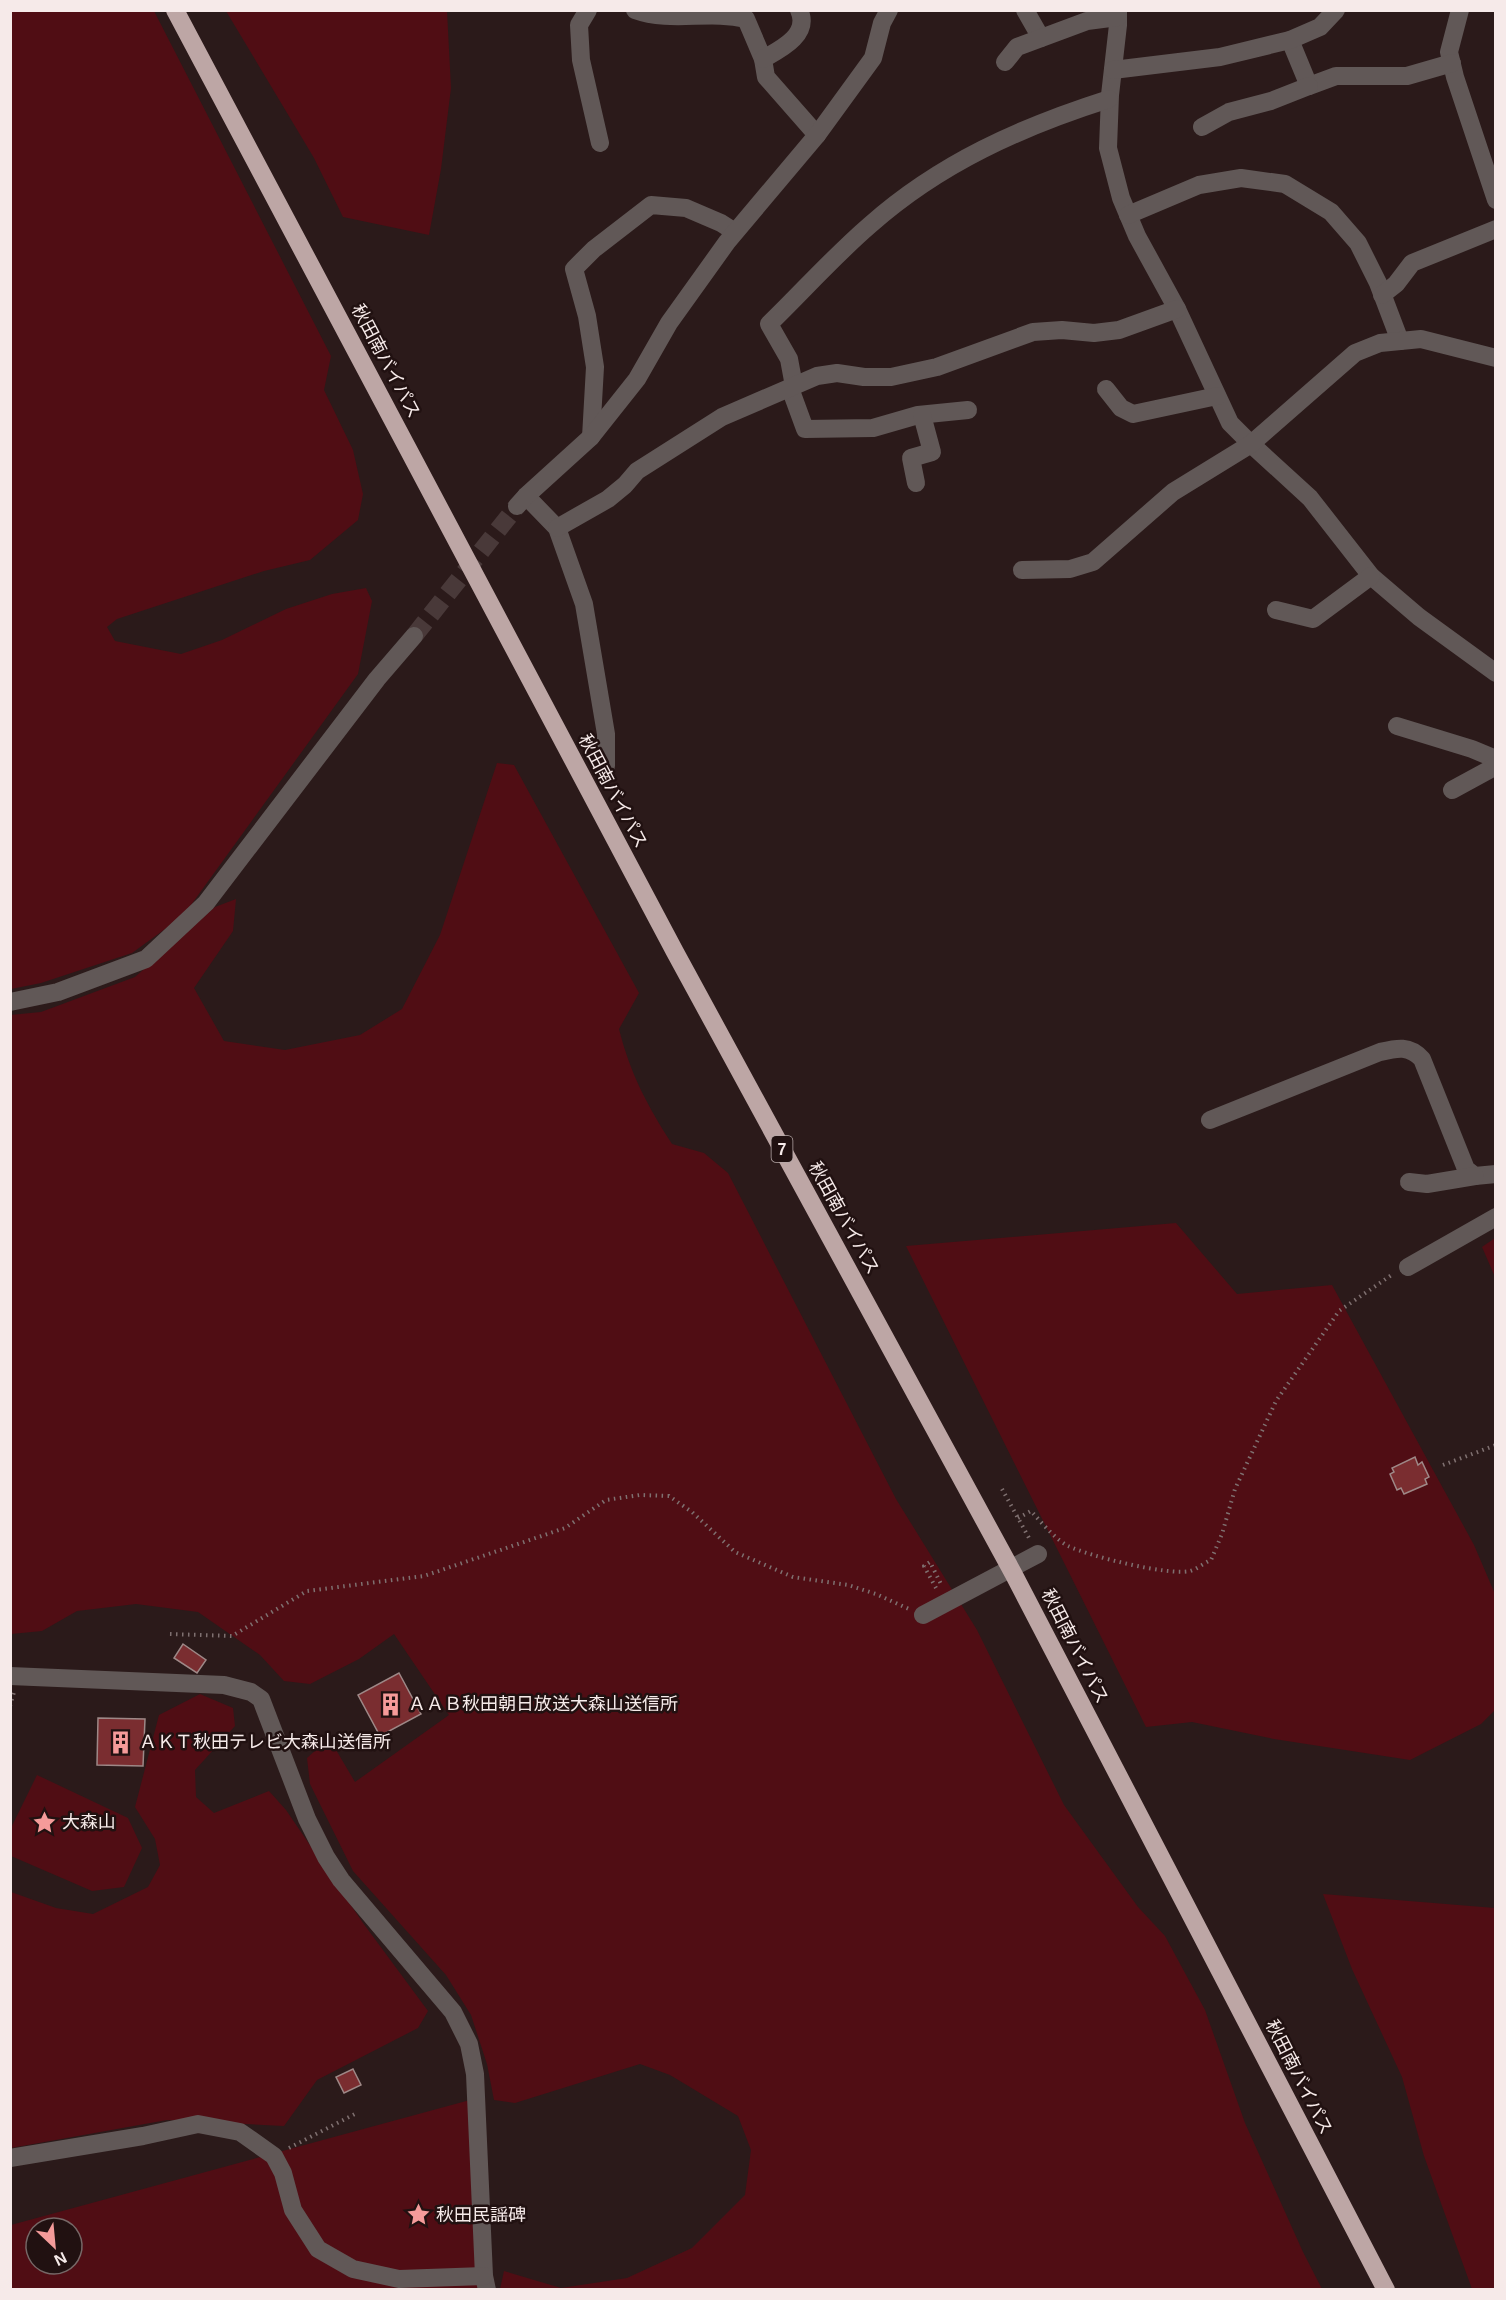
<svg xmlns="http://www.w3.org/2000/svg" width="1506" height="2300" font-family="Arial,'Noto Sans JP',sans-serif">
<style>
.green{fill:#500d14;fill-rule:evenodd}
.building{fill:#7a2d30;stroke:#9e8887;stroke-width:1.5}
.lines{fill:none;stroke-linecap:round;stroke-linejoin:round}
.minor-tunnel{stroke:#493939;stroke-width:18;stroke-dasharray:18 9;stroke-linecap:butt}
.path{stroke:#7f7070;stroke-width:4;stroke-dasharray:1.5 4.5;stroke-linecap:butt}
.minor{stroke:#615857;stroke-width:18}
.highway{stroke:#bda6a5;stroke-width:18}
.labels{text-anchor:middle;dominant-baseline:central;stroke-width:5;stroke-linejoin:round;paint-order:stroke}
.shield{fill:#211111;stroke:#b6a9a8;stroke-width:1.5}
.shield-label{font-size:16px;font-weight:bold;fill:#f6eae9}
.street-label{font-size:18px;fill:#f6eae9;stroke:#211111}
.poi-label{font-size:18px;fill:#f6eae9;stroke:#211111;text-anchor:start}
</style>
<rect width="100%" height="100%" fill="#2b1a1a"/>
<!-- green -->
<g class="green">
<polygon points="11,11 154,11 331,356 324,390 353,450 363,494 358,520 310,560 264,571 117,619 107,627 115,641 181,654 222,640 286,609 332,594 366,588 372,601 358,674 183,916 132,953 41,983 11,989"/>
<polygon points="226,11 447,11 451,88 441,169 429,235 343,217 314,158"/>
<path d="M497,763l17,2 125,228 -20,36c11,44 28,76 53,115l32,9 24,20 168,326 81,131 87,175 74,102 27,29 40,74 40,113 58,129 19,37h-822l4,-18 57,17 66,-10 65,-30 53,-53 6,-45 -13,-34 -68,-41 -30,-11 -125,39 -21,-3 -7,-36 -16,-49 -25,-40 -93,-104 -43,-87 -3,-26 22,-20 26,44 94,-67 -55,-81 -35,25 -49,25 -26,-3 -24,-26 -62,-43 -62,-8 -59,7 -35,20 -31,3 -1,-619 31,-3 94,-35 80,-70 21,-8 -3,32 -39,57 30,53 61,9 75,-15 42,-26 38,-74z"/>
<polygon points="1176,1223 1237,1294 1332,1285 1474,1545 1495,1594 1495,1710 1481,1724 1410,1760 1274,1739 1192,1722 1146,1727 906,1246"/>
<polygon points="1495,1238 1495,1277 1482,1247"/>
<polygon points="200,1694 233,1708 235,1726 195,1770 196,1797 214,1813 269,1791 286,1810 363,1923 428,2011 418,2028 317,2080 284,2126 167,2120 11,2148 11,1892 56,1908 93,1914 148,1887 160,1865 155,1839 135,1807 159,1715"/>
<polygon points="37,1775 128,1818 142,1848 124,1887 92,1891 11,1856 11,1828"/>
<polygon points="1323,1894 1495,1908 1495,2289 1472,2289 1424,2156 1402,2077 1352,1969"/>
<path d="M470,2100l23,189 -482,1v-65zM36,2228h36v36h-36z"/>
</g>
<!-- building -->
<g class="building">
<polygon points="1415,1457 1418,1465 1422,1462 1429,1477 1425,1479 1427,1484 1404,1494 1401,1488 1397,1490 1390,1474 1394,1472 1392,1468"/>
<polygon points="183,1644 206,1660 197,1673 174,1658"/>
<polygon points="399,1673 421,1714 380,1736 358,1695"/>
<polygon points="98,1718 145,1719 143,1766 97,1765"/>
<polygon points="353,2069 361,2085 344,2093 336,2077"/>
</g>
<g class="lines">
<!-- minor-tunnel -->
<polyline class="minor-tunnel" points="414,636 517,506"/>
<!-- path -->
<g class="path">
<polyline points="1443,1465 1496,1445"/>
<polyline points="1002,1489 1029,1538"/>
<path d="M1018,1518l13,-7c11,12 23,27 37,35 21,10 100,30 122,25 7,-2 14,-8 21,-11l11,-26 13,-45 41,-88 63,-90 54,-37"/>
<polyline points="936,1588 924,1566 930,1562 942,1586"/>
<polyline points="170,1634 232,1636 307,1591 424,1576 565,1528 606,1500 640,1495 669,1496 692,1512 735,1552 793,1577 848,1585 876,1594 909,1609"/>
<polyline points="10,1706 14,1692"/>
<polyline points="10,1840 12,1840"/>
<polyline points="289,2148 355,2114"/>
</g>
<!-- minor -->
<g class="minor">
<polyline points="588,10 579,25 581,60 600,143"/>
<path d="M635,10c36,13 74,0 111,9l17,40 3,18 51,58"/>
<polyline points="1025,10 1041,38"/>
<polyline points="1118,10 1118,25 1110,95 1108,148 1121,198 1137,236 1177,309 1230,423 1251,444 1310,498 1371,576 1419,617 1496,673"/>
<polyline points="1460,10 1449,52 1455,77 1496,200"/>
<polyline points="1290,40 1309,86 1336,76 1407,76 1452,63"/>
<path d="M763,59c16,-9 48,-24 36,-49"/>
<polyline points="1005,62 1017,47 1087,21 1118,17"/>
<polyline points="1113,70 1220,57 1290,40 1320,27 1336,10"/>
<polyline points="1202,127 1229,112 1271,101 1309,86"/>
<polyline points="1128,215 1199,185 1241,178 1285,184 1331,212 1358,243 1378,283 1400,341"/>
<polyline points="1382,295 1396,284 1412,263 1496,229"/>
<path d="M794,386l-5,-27 -20,-35c34,-33 65,-68 101,-99 70,-62 151,-98 239,-126"/>
<polyline points="790,388 805,429 873,428 918,415 968,410"/>
<polyline points="1106,389 1121,408 1133,414 1217,396"/>
<polyline points="591,437 595,367 587,316 574,269 594,249 651,205 686,208 721,223 735,232"/>
<polyline points="916,483 911,458 932,452 922,415"/>
<polyline points="526,496 557,528 584,604 606,734 606,766"/>
<polyline points="517,506 526,496 591,437 637,379 669,323 727,242 817,135 873,58 882,23 889,10"/>
<polyline points="557,528 608,499 625,485 637,471 722,417 817,376 837,373 864,377 891,377 937,367 1033,332 1062,330 1094,333 1119,330 1177,309"/>
<polyline points="1022,570 1070,569 1093,562 1173,492 1251,444 1355,353 1380,343 1421,339 1496,358"/>
<polyline points="1276,610 1313,619 1371,576"/>
<polyline points="1397,726 1472,749 1496,759"/>
<polyline points="1452,790 1496,766"/>
<polyline points="10,1002 58,992 146,959 206,903 377,679 414,636"/>
<path d="M1210,1120l170,-68c17,-4 29,-7 42,7l44,110 9,7 21,-2"/>
<polyline points="1409,1182 1427,1184 1475,1176"/>
<polyline points="1408,1267 1496,1217"/>
<polyline points="923,1615 1038,1554"/>
<polyline points="10,1676 224,1685 251,1692 261,1699 307,1819 326,1857 341,1880 453,2012 469,2044 475,2074 484,2276 487,2290"/>
<polyline points="10,2158 143,2136 198,2124 240,2132 274,2156 283,2173 293,2210 318,2249 353,2269 399,2279 484,2276"/>
</g>
<!-- highway -->
<polyline class="highway" points="175,10 675,952 1013,1573 1386,2290"/>
</g>
<!-- icons -->
<defs>
<symbol id="building-bare" viewBox="-9 -9 18 18"><path d="M-4-6H4V6H1V3H-1V6H-4ZM-2.5-4.3h1.7v1.8h-1.7ZM.8-4.3h1.7v1.8H.8ZM-2.5-1h1.7V.8h-1.7ZM.8-1h1.7V.8H.8Z" fill="#f59b9a" stroke="#211111" stroke-width="2.5" paint-order="stroke"/></symbol>
<symbol id="sight-bare" viewBox="-9 -9 18 18"><path d="M0-6L1.8-2.2L6-1.7L2.9 1.2L3.7 5.4L0 3.3L-3.7 5.4L-2.9 1.2L-6-1.7L-1.8-2.2Z" fill="#f59b9a" stroke="#211111" stroke-width="2.5" paint-order="stroke"/></symbol>
</defs>
<g fill-rule="evenodd">
<use href="#building-bare" x="374" y="1688" width="33" height="33"/>
<use href="#building-bare" x="104" y="1726" width="33" height="33"/>
<use href="#sight-bare" x="28" y="1806" width="33" height="33"/>
<use href="#sight-bare" x="402" y="2198" width="33" height="33"/>
</g>
<g class="labels">
<!-- shield labels -->
<rect class="shield" x="771.5" y="1136" width="21" height="26" rx="4.5"/>
<g class="shield-label">
<text x="782" y="1149">7</text>
</g>
<!-- street labels -->
<g class="street-label">
<text transform="translate(386 361) rotate(62)">秋田南バイパス</text>
<text transform="translate(613 791) rotate(62)">秋田南バイパス</text>
<text transform="translate(844 1218) rotate(61)">秋田南バイパス</text>
<text transform="translate(1075 1646) rotate(63)">秋田南バイパス</text>
<text transform="translate(1299 2077) rotate(63)">秋田南バイパス</text>
</g>
<!-- poi labels -->
<g class="poi-label">
<text x="408" y="1704">ＡＡＢ秋田朝日放送大森山送信所</text>
<text x="139" y="1742">ＡＫＴ秋田テレビ大森山送信所</text>
<text x="62" y="1822">大森山</text>
<text x="436" y="2215">秋田民謡碑</text>
</g>
</g>
<!-- border -->
<rect width="1506" height="2300" fill="none" stroke="#f6eae9" stroke-width="24"/>
<!-- north arrow -->
<g transform="translate(54 2246) rotate(154)"><circle r="28" fill="#211111" stroke="#766867" stroke-width="1.5"/>
<path d="M0-4.5L10 22L0 15L-10 22Z" fill="#f59b9a"/>
<text y="-9" font-size="16" font-weight="bold" text-anchor="middle" fill="#f6eae9">N</text>
</g>
</svg>
